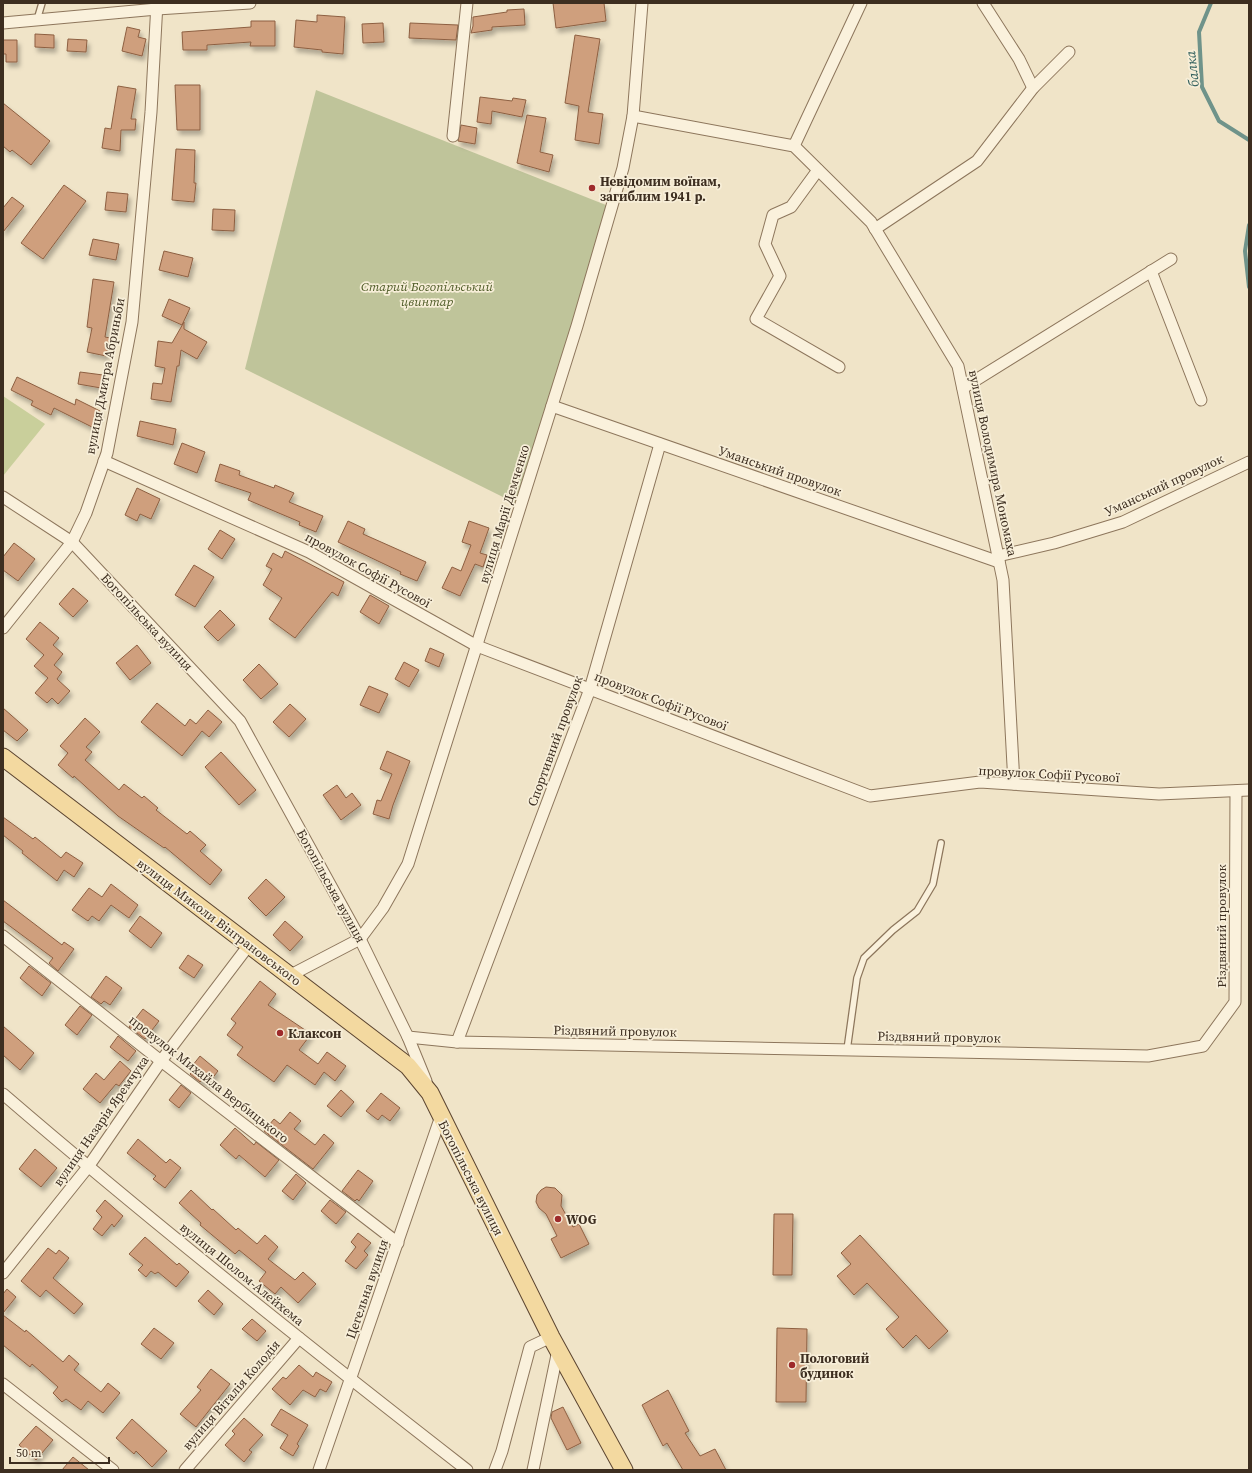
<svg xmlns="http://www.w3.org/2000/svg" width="1252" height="1473" font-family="'Source Serif 4',serif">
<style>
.green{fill:#c9cf9b}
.cemetery{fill:#bfc49a}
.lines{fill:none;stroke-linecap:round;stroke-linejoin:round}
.stream{stroke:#6f938a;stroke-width:4}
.building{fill:#cf9f7d;stroke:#8d5f41;filter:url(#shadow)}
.service-casing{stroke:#8d765c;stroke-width:8}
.minor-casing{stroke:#8d765c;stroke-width:13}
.primary-casing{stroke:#5b4430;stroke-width:19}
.service{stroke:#faf1dc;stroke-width:5.5}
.minor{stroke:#faf1dc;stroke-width:11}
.primary{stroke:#f3d9a0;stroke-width:17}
.poi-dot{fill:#9e2a2b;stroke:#f7eed8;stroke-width:1.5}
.labels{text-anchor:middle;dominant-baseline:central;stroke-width:3.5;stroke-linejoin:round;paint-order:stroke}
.poi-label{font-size:13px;font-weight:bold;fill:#3d2e20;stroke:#f7eed8;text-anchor:start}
.park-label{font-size:13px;font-style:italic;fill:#4d5a26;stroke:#f7eed8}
.street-label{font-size:13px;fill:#3d2e20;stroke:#f7eed8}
.water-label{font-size:14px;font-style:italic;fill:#2f5d5a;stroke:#f7eed8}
</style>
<defs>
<filter id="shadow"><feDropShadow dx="2.5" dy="4.5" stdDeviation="2" flood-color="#0004"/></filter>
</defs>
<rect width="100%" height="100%" fill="#f0e4c8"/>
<!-- green -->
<polygon class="green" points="3,396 45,424 3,476"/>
<!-- cemetery -->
<polygon class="cemetery" points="316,90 611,207 521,506 245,369"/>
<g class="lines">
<!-- stream -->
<g class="stream">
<polyline points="1211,3 1199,32 1202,87 1219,121 1249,140"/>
<polyline points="1249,225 1245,251 1249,287"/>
</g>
</g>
<!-- building -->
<g class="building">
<polygon points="553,3 604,3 606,21 556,28"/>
<polygon points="524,9 525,25 492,27 492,30 471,33 473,26 473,17 507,12 507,10"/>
<polygon points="317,15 345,17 343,54 322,52 322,50 294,47 296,20 317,22"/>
<polygon points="251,21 275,21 275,46 250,46 251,42 207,45 207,50 183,50 182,32 251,27"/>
<polygon points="383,23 384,42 363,43 362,24"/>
<polygon points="410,23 458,25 456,40 409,38"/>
<polygon points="127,27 140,30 138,37 146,39 142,56 122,51"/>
<polygon points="35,34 54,35 54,48 35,47"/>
<polygon points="575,35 600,39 588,112 603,114 599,144 575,140 579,106 565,103"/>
<polygon points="68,39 87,40 86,52 67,51"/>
<polygon points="3,40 17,40 17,62 6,62 6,54 3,54"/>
<polygon points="175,85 200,85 200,130 177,130"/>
<polygon points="118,86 136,89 131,119 136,119 135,130 121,130 120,151 102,148 105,128 111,129"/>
<polygon points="480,97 512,101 513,98 526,100 522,117 492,111 491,124 477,122"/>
<polygon points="3,103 50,141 31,165 12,150 10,152 3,146"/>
<polygon points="527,115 546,118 540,152 553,155 549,172 517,163"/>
<polygon points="461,125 477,128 475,144 458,141"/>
<polygon points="176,149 195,150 194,183 196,183 194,202 172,200"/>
<polygon points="64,185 86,201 43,259 21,243"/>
<polygon points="107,192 128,194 126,212 105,210"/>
<polygon points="12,197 24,206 3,232 3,208"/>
<polygon points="213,209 235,210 234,231 212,230"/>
<polygon points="93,239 119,244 116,260 89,255"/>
<polygon points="164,251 193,258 188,277 159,270"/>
<polygon points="93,279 114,282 105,337 110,338 106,356 87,352 92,328 87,327"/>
<polygon points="169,299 190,308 182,325 162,316"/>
<polygon points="184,322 184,329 207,342 197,359 181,350 179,366 177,366 171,402 151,399 153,383 162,384 165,368 155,366 158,341 172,343"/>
<polygon points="80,372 103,375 101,388 78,384"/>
<polygon points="17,377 75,405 76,399 100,411 92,427 54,408 51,415 31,405 33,401 11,390"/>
<polygon points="140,421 176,429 173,445 137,436"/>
<polygon points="182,443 205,452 197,473 174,464"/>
<polygon points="220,464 240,471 239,475 274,488 275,485 294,493 289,502 323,516 316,532 299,525 300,522 248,500 251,493 215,481"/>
<polygon points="137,488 160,499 151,519 140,514 137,521 125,515"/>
<polygon points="348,521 365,529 363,534 426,562 417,581 400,574 401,572 338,542"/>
<polygon points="469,521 489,528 480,553 487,555 483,567 475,564 460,596 442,588 452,567 461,571 471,545 462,542"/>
<polygon points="220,530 235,539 222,559 208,549"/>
<polygon points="14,543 35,559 18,581 3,570 3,557"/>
<polygon points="285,551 344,582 338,596 332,592 295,638 269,619 282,598 263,585 272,569 266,566 273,553 282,558"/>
<polygon points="194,565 214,577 195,607 175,595"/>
<polygon points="73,588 88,601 73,617 59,604"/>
<polygon points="370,595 389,606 379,624 360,612"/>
<polygon points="220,610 235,625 218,641 204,627"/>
<polygon points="40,622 59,638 53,645 63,654 54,665 62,672 57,679 70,691 58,704 52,698 47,703 35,693 48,678 34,666 44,655 26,639"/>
<polygon points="137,645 151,663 130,680 116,663"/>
<polygon points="430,648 444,654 439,667 425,661"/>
<polygon points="404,662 419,670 409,687 395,679"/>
<polygon points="259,664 278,684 261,699 243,680"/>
<polygon points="369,686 388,694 379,713 360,705"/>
<polygon points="157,703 185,726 190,719 196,724 208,710 222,722 209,737 202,731 182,756 141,722"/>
<polygon points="290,704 306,719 289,737 273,722"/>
<polygon points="3,708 28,730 17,741 3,730"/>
<polygon points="85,718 100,732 86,747 92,752 85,760 119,790 124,784 142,798 144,796 158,808 156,810 187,834 190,831 206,845 200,851 222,870 210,885 165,847 164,848 118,816 74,776 73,778 58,765 68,753 60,746"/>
<polygon points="387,751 410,761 393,805 389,819 373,814 377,800 381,801 392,774 380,769"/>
<polygon points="221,752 256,790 239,805 205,767"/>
<polygon points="337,785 346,798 352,793 361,805 341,820 323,795"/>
<polygon points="3,817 33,839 35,837 61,858 66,852 83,863 74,877 64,870 57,881 22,853 23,851 3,835"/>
<polygon points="266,879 285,897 266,916 248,898"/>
<polygon points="111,884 138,905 129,918 111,905 99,921 92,916 88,921 72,910 89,888 102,897"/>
<polygon points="3,900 62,945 64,942 74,949 58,971 49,963 53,958 3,921"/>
<polygon points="140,916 162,933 151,948 129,931"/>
<polygon points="285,921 303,937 290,951 273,935"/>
<polygon points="188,955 203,965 194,978 179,968"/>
<polygon points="29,966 51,983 42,996 20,978"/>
<polygon points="106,976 122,988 110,1005 104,1001 101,1004 91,997"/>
<polygon points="260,981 276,994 268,1005 311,1034 299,1050 318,1064 327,1052 346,1066 335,1081 324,1072 315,1085 287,1065 274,1082 237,1055 243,1047 227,1035 236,1023 231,1019"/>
<polygon points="80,1006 92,1015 77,1035 65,1025"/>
<polygon points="143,1009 159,1021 145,1039 129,1027"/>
<polygon points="3,1026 34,1053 20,1070 3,1055"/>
<polygon points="118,1036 136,1051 128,1061 110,1047"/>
<polygon points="200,1056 218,1071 207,1085 202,1080 200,1082 190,1074 192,1072 189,1070"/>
<polygon points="120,1061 131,1071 119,1086 116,1084 100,1103 83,1089 96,1073 104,1080"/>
<polygon points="181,1085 191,1093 179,1108 169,1100"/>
<polygon points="341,1090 354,1102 341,1117 327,1106"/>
<polygon points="381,1093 400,1108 390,1121 382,1115 378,1120 366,1111"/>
<polygon points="290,1112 301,1121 294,1129 315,1145 324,1134 334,1143 313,1169 264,1131 274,1119 280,1124"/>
<polygon points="235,1128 254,1145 256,1142 279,1160 265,1177 239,1155 236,1159 220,1145"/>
<polygon points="138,1139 166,1163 170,1159 181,1168 165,1188 153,1179 156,1176 127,1153"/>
<polygon points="35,1149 57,1168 41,1187 19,1169"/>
<polygon points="358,1170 373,1181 359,1201 357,1199 355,1201 342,1191"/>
<polygon points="296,1174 306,1183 293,1200 282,1191"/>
<polygon points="546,1187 555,1188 562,1195 561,1206 573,1227 579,1224 589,1244 561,1258 551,1239 557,1236 546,1214 539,1208 536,1202 537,1195 541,1190"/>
<polygon points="191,1190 212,1210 213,1209 236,1230 238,1228 257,1244 265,1235 278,1247 268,1259 295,1280 303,1272 316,1284 298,1303 281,1287 275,1294 259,1281 266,1272 239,1250 235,1254 200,1225 201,1223 179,1203"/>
<polygon points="105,1200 123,1216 114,1227 112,1224 102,1236 93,1229 102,1217 96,1211"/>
<polygon points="330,1200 346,1212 336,1224 321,1211"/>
<polygon points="774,1214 793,1214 792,1275 773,1275"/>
<polygon points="358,1233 371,1243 364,1251 368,1255 356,1269 345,1261 356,1247 351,1242"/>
<polygon points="860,1235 948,1331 929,1349 916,1335 903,1348 886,1329 899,1317 867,1283 854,1295 837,1276 851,1264 841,1253"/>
<polygon points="145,1237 177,1265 179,1263 189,1272 176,1287 158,1272 155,1274 151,1271 146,1277 138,1270 143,1265 129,1254"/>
<polygon points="48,1248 56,1254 59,1250 69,1258 53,1278 83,1304 74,1314 46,1290 40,1297 21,1281"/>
<polygon points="7,1289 16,1297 3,1313 3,1294"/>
<polygon points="208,1290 223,1304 214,1315 198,1301"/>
<polygon points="3,1315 25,1332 26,1330 63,1362 69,1355 79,1364 74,1370 101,1392 108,1383 120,1393 103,1413 88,1401 81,1410 66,1399 62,1402 53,1393 58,1387 32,1364 30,1367 3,1345"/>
<polygon points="252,1319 266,1331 257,1341 242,1329"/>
<polygon points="154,1328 174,1343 161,1359 141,1344"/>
<polygon points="777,1328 807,1329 806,1402 776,1402"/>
<polygon points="299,1365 313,1377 316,1372 332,1382 326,1392 320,1389 315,1397 303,1390 290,1405 272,1389 283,1377 286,1379"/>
<polygon points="211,1369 230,1384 196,1427 180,1414 201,1390 197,1387"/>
<polygon points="668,1390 689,1431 685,1433 700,1456 715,1449 726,1470 683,1470 667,1443 663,1446 642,1405"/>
<polygon points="563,1407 581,1443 567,1450 551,1418 552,1412"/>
<polygon points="281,1409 308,1425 297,1444 299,1446 293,1456 280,1448 288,1435 271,1425"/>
<polygon points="244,1418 263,1435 249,1450 252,1452 244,1462 225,1445 235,1434 232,1431"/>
<polygon points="132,1419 167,1451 152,1467 136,1451 134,1454 116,1438"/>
<polygon points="36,1426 53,1440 36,1460 19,1445"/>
<polygon points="73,1457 89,1470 62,1470"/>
</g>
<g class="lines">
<defs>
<g id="service">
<polyline points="37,20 42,3"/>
<polyline points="847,1050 857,978 864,958 893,930 917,911 933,884 941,843"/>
</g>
<g id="minor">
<polyline points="983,3 1019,59 1033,88"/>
<polyline points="3,23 157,9 250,3"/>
<polyline points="633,116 794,146 871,222 958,366 1003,580 1014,784"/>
<polyline points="453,136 467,3"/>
<polyline points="794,146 861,3"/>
<polyline points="818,170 791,207 773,215 765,244 780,276 756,319 839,367"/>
<polyline points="875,229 977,161 1033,88 1069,52"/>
<polyline points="1151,271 1201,400"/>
<polyline points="963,388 1171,259"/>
<polyline points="552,406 999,562"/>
<polyline points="104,461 309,552 477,646 870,796 980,782 1159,794 1249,790"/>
<polyline points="3,497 72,542 240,721 360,939 408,1037 426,1081"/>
<polyline points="998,556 1054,543 1123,522 1249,462"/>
<polyline points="3,628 72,542 86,513 107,453 132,322 151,112 157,3"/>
<polyline points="3,936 161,1061 398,1243"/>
<polyline points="289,976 360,939 383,908 408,864 577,326 623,168 633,116 642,3"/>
<polyline points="408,1037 457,1042 1148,1056 1203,1046 1235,1002 1236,791"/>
<polyline points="457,1042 590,689 660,444"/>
<path d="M3,1094c151,130 307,254 464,376"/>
<polyline points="3,1273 88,1167 161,1061 249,945"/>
<polyline points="3,1384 113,1470"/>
<polyline points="185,1470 299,1338"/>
<polyline points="319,1470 441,1116"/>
<polyline points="495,1470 502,1451 530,1347 551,1337"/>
<polyline points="533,1470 558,1350"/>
</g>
<polyline id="primary" points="3,757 408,1066 430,1093 551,1337 624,1470"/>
</defs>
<!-- service casing -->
<use href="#service" class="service-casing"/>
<!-- minor casing -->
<use href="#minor" class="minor-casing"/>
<!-- primary casing -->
<use href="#primary" class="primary-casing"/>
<!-- service -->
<use href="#service" class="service"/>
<!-- minor -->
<use href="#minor" class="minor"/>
<!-- primary -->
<use href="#primary" class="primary"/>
</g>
<!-- markers -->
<g class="poi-dot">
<circle cx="592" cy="188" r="4"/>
<circle cx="280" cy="1033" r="4"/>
<circle cx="558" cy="1219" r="4"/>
<circle cx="792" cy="1365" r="4"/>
</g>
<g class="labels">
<!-- poi labels -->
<g class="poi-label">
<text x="600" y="181">Невідомим воїнам,<tspan x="600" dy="15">загиблим 1941 р.</tspan></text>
<text x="288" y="1033">Клаксон</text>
<text x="566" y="1219">WOG</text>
<text x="800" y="1358">Пологовий<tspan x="800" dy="15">будинок</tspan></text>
</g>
<!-- park labels -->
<g class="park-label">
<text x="427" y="286">Старий Богопільський<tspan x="427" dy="15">цвинтар</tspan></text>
</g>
<!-- street labels -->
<g class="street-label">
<text transform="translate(105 376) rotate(-79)">вулиця Дмитра Абриньби</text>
<text transform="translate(993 463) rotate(78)">вулиця Володимира Мономаха</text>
<text transform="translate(780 471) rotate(19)">Уманський провулок</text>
<text transform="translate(1164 485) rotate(-25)">Уманський провулок</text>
<text transform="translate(504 514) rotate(-73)">вулиця Марії Демченко</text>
<text transform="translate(368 570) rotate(29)">провулок Софії Русової</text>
<text transform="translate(147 622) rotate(47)">Богопільська вулиця</text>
<text transform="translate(661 701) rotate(21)">провулок Софії Русової</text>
<text transform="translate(555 741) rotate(-70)">Спортивний провулок</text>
<text transform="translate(1049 774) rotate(3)">провулок Софії Русової</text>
<text transform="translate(331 886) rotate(61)">Богопільська вулиця</text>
<text transform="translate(219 922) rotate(37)">вулиця Миколи Вінграновського</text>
<text transform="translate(1221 926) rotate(-90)">Різдвяний провулок</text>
<text transform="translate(615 1031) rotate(1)">Різдвяний провулок</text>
<text transform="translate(939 1037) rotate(1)">Різдвяний провулок</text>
<text transform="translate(209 1079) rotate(38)">провулок Михайла Вербицького</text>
<text transform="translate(101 1121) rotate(-55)">вулиця Назарія Яремчука</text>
<text transform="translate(471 1178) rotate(63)">Богопільська вулиця</text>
<text transform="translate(242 1274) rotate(39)">вулиця Шолом-Алейхема</text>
<text transform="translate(367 1289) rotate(-71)">Цегельна вулиця</text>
<text transform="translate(231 1395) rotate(-49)">вулиця Віталія Колодія</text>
</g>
<!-- water labels -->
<g class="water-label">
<text transform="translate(1192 69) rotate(-96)">балка</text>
</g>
</g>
<!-- border -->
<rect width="1252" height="1473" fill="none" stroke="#3d2e20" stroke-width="8"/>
<!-- scale -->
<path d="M10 1457v6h99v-6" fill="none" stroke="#3d2e20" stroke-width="2"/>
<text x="16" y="1457" font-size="12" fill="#3d2e20" stroke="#f7eed8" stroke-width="3" paint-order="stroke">50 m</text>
</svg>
